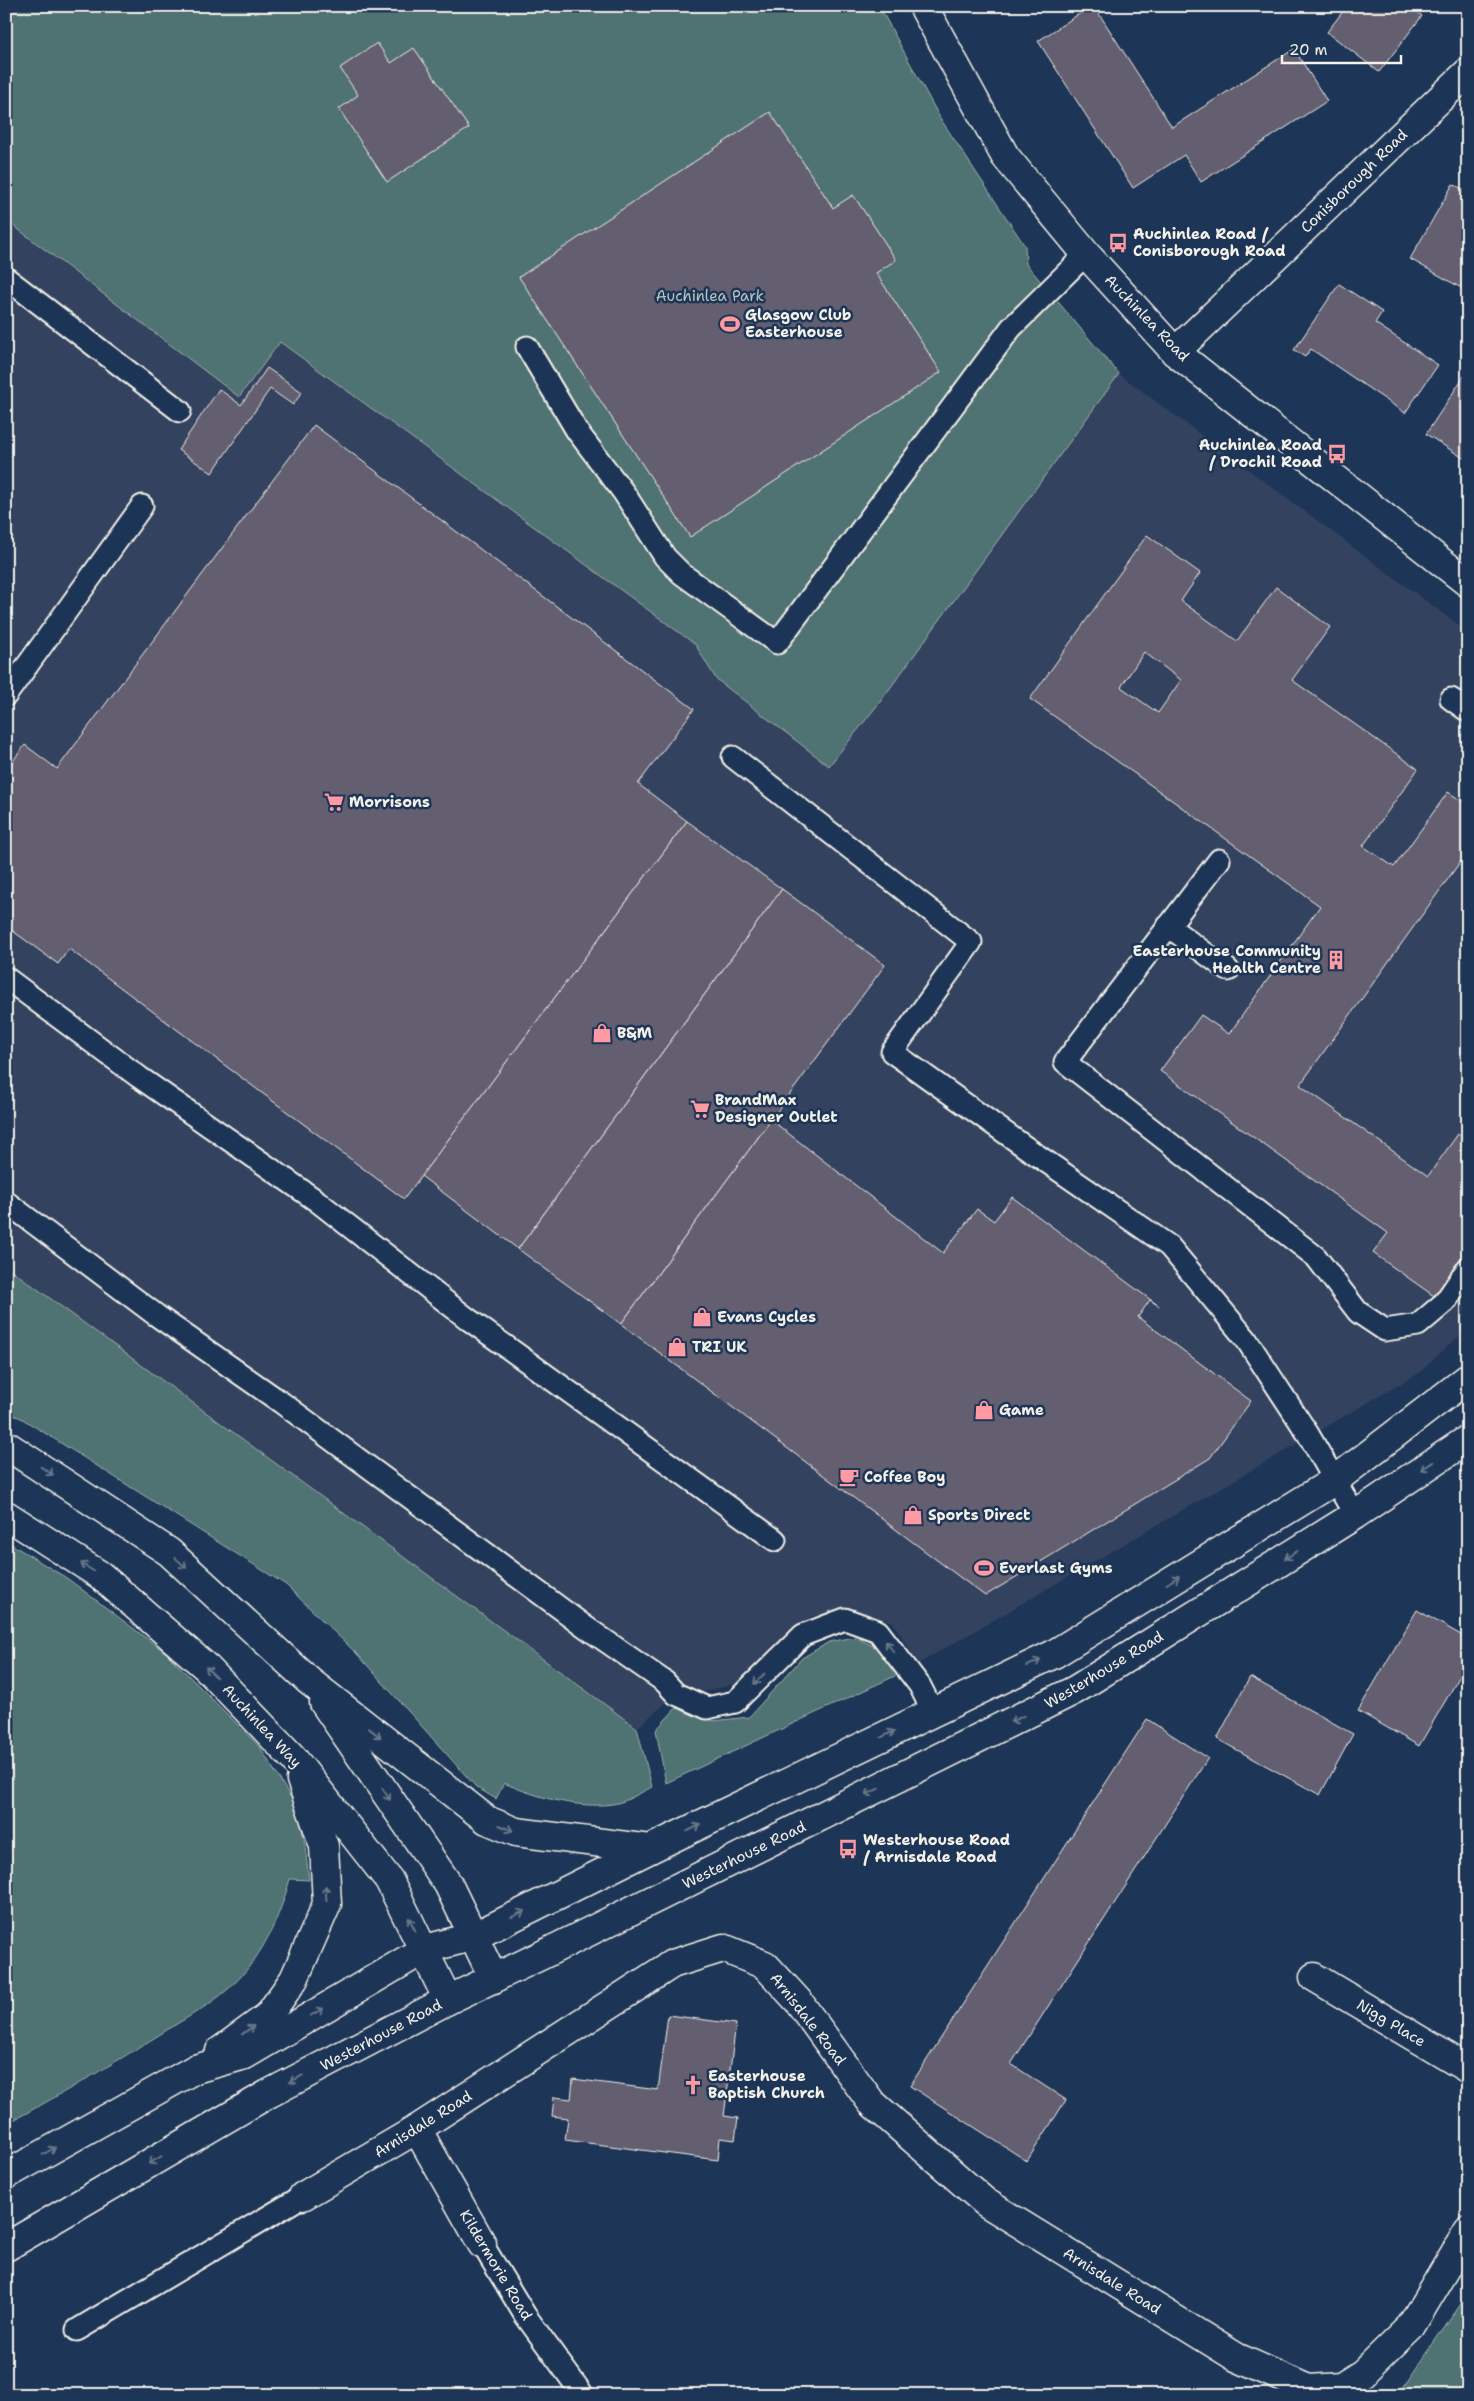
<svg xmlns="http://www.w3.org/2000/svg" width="1474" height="2401" font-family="'Shantell Sans',sans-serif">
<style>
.built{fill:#32425f}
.green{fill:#4f7272;stroke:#a2b2ad}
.building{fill:#635f71;stroke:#f4f1e8;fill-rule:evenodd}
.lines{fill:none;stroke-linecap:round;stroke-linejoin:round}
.service-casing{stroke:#f4f1e8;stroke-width:25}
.minor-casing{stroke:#f4f1e8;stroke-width:31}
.tertiary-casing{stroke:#f4f1e8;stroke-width:31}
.service{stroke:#1d3557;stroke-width:21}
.minor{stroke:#1d3557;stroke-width:28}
.tertiary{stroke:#1d3557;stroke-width:28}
.oneway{stroke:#68778a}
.labels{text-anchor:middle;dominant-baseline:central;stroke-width:5;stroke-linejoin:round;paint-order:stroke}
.street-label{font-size:15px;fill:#f4f1e8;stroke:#1d3557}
.poi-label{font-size:15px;font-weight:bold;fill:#f4f1e8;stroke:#1d3557;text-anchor:start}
.park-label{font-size:15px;fill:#bac5bf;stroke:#1d3557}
</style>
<rect width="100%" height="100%" fill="#1d3557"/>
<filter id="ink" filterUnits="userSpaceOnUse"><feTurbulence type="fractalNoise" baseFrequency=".02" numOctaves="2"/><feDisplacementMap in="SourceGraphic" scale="10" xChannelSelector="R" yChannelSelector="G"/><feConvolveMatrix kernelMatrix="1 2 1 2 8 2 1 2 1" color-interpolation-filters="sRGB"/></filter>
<g filter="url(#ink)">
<!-- built -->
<polygon class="built" points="6,220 239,397 279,342 695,644 716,679 829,766 880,702 1119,374 1468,632 1468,1328 1419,1373 918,1664 893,1622 858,1612 812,1616 738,1683 667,1702 637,1728 6,1266"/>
<!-- green -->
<g class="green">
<polygon points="6,6 879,6 940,118 1025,246 1026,264 1119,374 880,702 829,766 716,679 695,644 280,342 239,397 6,220"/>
<path d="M6,1266l631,462 15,59c-12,6 -26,15 -39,17 -36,5 -77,-7 -109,-21l-8,16 -20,-12 -118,-132 -72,-70 -265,-167 -15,-6z"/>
<path d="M6,1541l62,38 98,74 94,94 36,59 8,32 5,42 -19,-1c-9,32 -21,63 -42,89 -21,28 -52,44 -81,62 -53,33 -106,65 -161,94z"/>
<polygon points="855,1637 877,1648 897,1675 666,1783 656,1730 677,1707 713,1721 749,1717 802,1658 829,1642"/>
<polygon points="1468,2292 1468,2395 1398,2395"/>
</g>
<!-- building -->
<g class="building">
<polygon points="1091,6 1094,6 1172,127 1294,49 1327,101 1201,182 1184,155 1133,188 1038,41"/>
<polygon points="1347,6 1411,6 1422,16 1379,72 1327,32"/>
<polygon points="377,43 391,63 414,48 469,128 387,182 339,109 358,95 340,68"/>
<polygon points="770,112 833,208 853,195 876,229 896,260 876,273 941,372 690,537 519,277"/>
<polygon points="1453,184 1468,192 1468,285 1465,290 1410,259"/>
<polygon points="1339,284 1382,312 1375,323 1438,365 1405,413 1311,349 1305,357 1294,350"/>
<polygon points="267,368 302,392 293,405 270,389 212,473 178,450 219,389 241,405"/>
<polygon points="1464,376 1468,379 1468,461 1426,434"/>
<polygon points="314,425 694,709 638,784 687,821 404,1199 69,949 58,964 6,926 6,770 25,745 57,769"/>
<path d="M1147,535l53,38 -19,28 56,40 39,-54 54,40 -38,53 126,89 -55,77 31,21 54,-75 20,13v46l-168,234 128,91 30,-42 10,7v108l-34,47 -61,-43 15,-20 -228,-162 41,-56 28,19 91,-128 -290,-207zM1144,652l37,28 -23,33 -37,-26z"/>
<polygon points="687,821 782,889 518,1249 421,1176"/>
<polygon points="782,889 885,965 621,1324 518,1249"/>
<polygon points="771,1120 943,1253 977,1209 994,1221 1012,1197 1159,1306 1150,1300 1138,1317 1251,1401 1210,1458 985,1596 621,1324"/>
<polygon points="1417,1610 1468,1639 1468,1662 1419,1746 1358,1711"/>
<polygon points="1250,1677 1353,1734 1320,1795 1217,1739"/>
<polygon points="1147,1719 1208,1758 1011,2064 1066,2100 1027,2161 910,2086"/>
<polygon points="668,2015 736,2024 724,2116 738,2118 735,2140 720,2138 718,2160 565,2140 568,2118 552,2116 554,2097 571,2099 573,2079 658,2090"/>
</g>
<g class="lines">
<defs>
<g id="service">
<polyline points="6,278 180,411"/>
<polyline points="527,347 577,431 624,493 665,557 682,574 777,643 1011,328 1086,254"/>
<polyline points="6,695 142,506"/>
<polyline points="1451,699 1468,711"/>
<polyline points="733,757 971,942 892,1052 1028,1149 1169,1246 1246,1339 1308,1434 1355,1515"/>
<polyline points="1219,860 1065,1062 1316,1257 1358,1312 1385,1330 1418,1325 1445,1302 1468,1268"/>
<polyline points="1168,926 1228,970"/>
<polyline points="6,978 139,1077 317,1201 468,1319 775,1540"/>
<polyline points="6,1202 156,1315 282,1403 587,1628 665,1682 676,1694 707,1708 735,1702 803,1635 845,1619 878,1631 920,1686 933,1712"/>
<polyline points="482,2244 525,2315 583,2395"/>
<polyline points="77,2330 303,2196"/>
</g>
<g id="minor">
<polyline points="1175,352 1468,72"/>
<polyline points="1314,1977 1468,2069"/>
<polyline points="417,2129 482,2244"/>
<polyline points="303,2196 417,2129 672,1964 723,1948 765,1965 799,2002 871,2102 985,2202 1236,2357 1308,2389 1341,2387 1363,2373 1411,2326 1468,2231"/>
</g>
<g id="tertiary">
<polyline points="923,6 1005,156 1086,254 1175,352 1468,583"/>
<polyline points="6,1445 169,1552 309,1681 487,1820 516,1832 650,1849"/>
<polyline points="6,1515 100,1575 207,1668 293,1758 389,1880 448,2000"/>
<polyline points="324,1703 448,1884 494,1979"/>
<polyline points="220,2051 268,2016 294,1979 327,1904 324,1846 301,1780"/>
<polyline points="6,2175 195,2069 245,2055 425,1949 475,1936 650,1849 1054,1654 1334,1481 1468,1378"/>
<polyline points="6,2247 268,2094 448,2000 540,1956 1075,1690 1355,1515 1468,1439"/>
</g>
</defs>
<!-- service casing -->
<use href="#service" class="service-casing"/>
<!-- minor casing -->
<use href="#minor" class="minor-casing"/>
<!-- tertiary casing -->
<use href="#tertiary" class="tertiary-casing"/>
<!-- service -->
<use href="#service" class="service"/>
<!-- minor -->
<use href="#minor" class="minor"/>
<!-- tertiary -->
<use href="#tertiary" class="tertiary"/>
</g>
<!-- one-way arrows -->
<defs><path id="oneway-shaft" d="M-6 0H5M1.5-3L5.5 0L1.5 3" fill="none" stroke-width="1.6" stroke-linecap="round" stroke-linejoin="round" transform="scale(1.25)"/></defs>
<g class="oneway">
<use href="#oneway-shaft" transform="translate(1427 1466) rotate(146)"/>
<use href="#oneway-shaft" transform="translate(47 1471) rotate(33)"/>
<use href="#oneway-shaft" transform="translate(1291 1555) rotate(148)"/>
<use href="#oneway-shaft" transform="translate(181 1563) rotate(43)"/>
<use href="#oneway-shaft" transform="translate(87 1567) rotate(-148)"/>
<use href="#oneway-shaft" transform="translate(1173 1580) rotate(-32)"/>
<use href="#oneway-shaft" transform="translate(890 1647) rotate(-127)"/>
<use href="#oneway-shaft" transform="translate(1034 1663) rotate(-25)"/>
<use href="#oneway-shaft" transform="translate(211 1672) rotate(-135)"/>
<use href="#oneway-shaft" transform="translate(759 1679) rotate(135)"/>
<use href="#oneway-shaft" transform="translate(1017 1719) rotate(154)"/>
<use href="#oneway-shaft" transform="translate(375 1733) rotate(38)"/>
<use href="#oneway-shaft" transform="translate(888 1734) rotate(-26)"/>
<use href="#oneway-shaft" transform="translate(872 1792) rotate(154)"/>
<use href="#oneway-shaft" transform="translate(386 1794) rotate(56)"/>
<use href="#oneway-shaft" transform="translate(506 1828) rotate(23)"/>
<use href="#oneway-shaft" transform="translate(694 1828) rotate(-26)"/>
<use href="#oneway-shaft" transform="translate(326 1893) rotate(-93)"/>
<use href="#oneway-shaft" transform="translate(518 1914) rotate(-27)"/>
<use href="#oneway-shaft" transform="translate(412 1924) rotate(-117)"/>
<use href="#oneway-shaft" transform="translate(317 2012) rotate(-30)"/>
<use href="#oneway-shaft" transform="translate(248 2030) rotate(-36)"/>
<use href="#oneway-shaft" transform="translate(296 2079) rotate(152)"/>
<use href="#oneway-shaft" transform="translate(49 2151) rotate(-30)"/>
<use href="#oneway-shaft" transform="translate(155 2160) rotate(150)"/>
</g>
</g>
<!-- icons -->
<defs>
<symbol id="bus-bare" viewBox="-9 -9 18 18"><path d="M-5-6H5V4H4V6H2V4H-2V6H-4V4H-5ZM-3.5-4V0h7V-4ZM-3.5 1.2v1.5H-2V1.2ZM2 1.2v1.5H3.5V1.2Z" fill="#ff9aa2" stroke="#1d3557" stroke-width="2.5" paint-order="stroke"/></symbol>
<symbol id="stadium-bare" viewBox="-9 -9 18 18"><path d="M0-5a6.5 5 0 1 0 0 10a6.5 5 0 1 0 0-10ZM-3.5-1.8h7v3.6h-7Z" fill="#ff9aa2" stroke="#1d3557" stroke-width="2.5" paint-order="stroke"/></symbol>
<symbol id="supermarket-bare" viewBox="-9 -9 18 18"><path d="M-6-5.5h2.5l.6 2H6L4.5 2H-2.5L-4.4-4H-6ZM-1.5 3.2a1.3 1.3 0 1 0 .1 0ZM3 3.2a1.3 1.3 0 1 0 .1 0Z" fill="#ff9aa2" stroke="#1d3557" stroke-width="2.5" paint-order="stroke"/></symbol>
<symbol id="building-bare" viewBox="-9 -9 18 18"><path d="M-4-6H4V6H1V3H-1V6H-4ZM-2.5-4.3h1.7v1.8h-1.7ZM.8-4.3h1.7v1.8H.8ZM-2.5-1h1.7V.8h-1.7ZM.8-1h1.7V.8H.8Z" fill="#ff9aa2" stroke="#1d3557" stroke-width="2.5" paint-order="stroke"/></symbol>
<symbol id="shop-bare" viewBox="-9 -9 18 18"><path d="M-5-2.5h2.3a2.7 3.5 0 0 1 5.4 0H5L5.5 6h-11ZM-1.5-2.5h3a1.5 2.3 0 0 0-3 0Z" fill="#ff9aa2" stroke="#1d3557" stroke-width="2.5" paint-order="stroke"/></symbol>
<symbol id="cafe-bare" viewBox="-9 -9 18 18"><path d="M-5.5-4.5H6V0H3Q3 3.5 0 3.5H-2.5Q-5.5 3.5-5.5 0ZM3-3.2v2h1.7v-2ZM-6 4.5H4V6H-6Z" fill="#ff9aa2" stroke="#1d3557" stroke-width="2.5" paint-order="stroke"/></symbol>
<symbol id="church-bare" viewBox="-9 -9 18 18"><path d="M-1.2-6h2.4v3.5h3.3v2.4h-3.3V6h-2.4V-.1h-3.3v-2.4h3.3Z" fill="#ff9aa2" stroke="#1d3557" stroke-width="2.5" paint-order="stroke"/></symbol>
</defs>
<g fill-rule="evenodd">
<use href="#bus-bare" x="1104" y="229" width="28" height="28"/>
<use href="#stadium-bare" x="716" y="310" width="28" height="28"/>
<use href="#bus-bare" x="1323" y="440" width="28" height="28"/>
<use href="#supermarket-bare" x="320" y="788" width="28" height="28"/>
<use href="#building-bare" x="1322" y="946" width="28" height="28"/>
<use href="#shop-bare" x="588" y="1019" width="28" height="28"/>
<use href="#supermarket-bare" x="686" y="1095" width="28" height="28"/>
<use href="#shop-bare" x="688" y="1303" width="28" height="28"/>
<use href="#shop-bare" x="663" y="1333" width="28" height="28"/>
<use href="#shop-bare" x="970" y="1396" width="28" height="28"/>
<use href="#cafe-bare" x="835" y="1463" width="28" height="28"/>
<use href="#shop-bare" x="899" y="1501" width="28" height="28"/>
<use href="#stadium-bare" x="970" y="1554" width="28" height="28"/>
<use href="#bus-bare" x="834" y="1835" width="28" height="28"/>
<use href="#church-bare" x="679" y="2071" width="28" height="28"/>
</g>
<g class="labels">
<!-- street labels -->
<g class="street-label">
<text transform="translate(1354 181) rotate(-44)">Conisborough Road</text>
<text transform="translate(1147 318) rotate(46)">Auchinlea Road</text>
<text transform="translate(1104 1670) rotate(-31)">Westerhouse Road</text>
<text transform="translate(262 1726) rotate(47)">Auchinlea Way</text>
<text transform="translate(744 1855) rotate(-26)">Westerhouse Road</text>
<text transform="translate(808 2019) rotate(52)">Arnisdale Road</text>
<text transform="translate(1391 2023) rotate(31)">Nigg Place</text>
<text transform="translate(381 2035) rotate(-28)">Westerhouse Road</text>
<text transform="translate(423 2124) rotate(-32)">Arnisdale Road</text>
<text transform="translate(496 2265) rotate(59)">Kildermorie Road</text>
<text transform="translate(1112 2281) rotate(32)">Arnisdale Road</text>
</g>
<!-- poi labels -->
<g class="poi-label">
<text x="1133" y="234">Auchinlea Road /<tspan x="1133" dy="17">Conisborough Road</tspan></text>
<text x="745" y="315">Glasgow Club<tspan x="745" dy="17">Easterhouse</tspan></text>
<text x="1322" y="445" text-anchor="end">Auchinlea Road<tspan x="1322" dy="17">/ Drochil Road</tspan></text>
<text x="349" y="802">Morrisons</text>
<text x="1321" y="951" text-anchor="end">Easterhouse Community<tspan x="1321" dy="17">Health Centre</tspan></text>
<text x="617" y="1033">B&amp;M</text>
<text x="715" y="1100">BrandMax<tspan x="715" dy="17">Designer Outlet</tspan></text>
<text x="717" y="1317">Evans Cycles</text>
<text x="692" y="1347">TRI UK</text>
<text x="999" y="1410">Game</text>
<text x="864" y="1477">Coffee Boy</text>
<text x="928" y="1515">Sports Direct</text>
<text x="999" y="1568">Everlast Gyms</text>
<text x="863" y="1840">Westerhouse Road<tspan x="863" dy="17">/ Arnisdale Road</tspan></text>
<text x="708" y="2076">Easterhouse<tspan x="708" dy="17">Baptish Church</tspan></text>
</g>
<!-- park labels -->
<g class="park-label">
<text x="710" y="296">Auchinlea Park</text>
</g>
</g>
<!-- margin -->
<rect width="1474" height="2401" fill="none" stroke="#1d3557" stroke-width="25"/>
<rect x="12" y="12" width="1449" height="2376" fill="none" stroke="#f4f1e8" stroke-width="2" filter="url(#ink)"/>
<!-- scale -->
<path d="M1282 55v8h119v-8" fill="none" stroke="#f4f1e8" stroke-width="2.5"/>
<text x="1289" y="55" font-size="15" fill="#f4f1e8" stroke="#1d3557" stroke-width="4" paint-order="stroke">20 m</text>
</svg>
